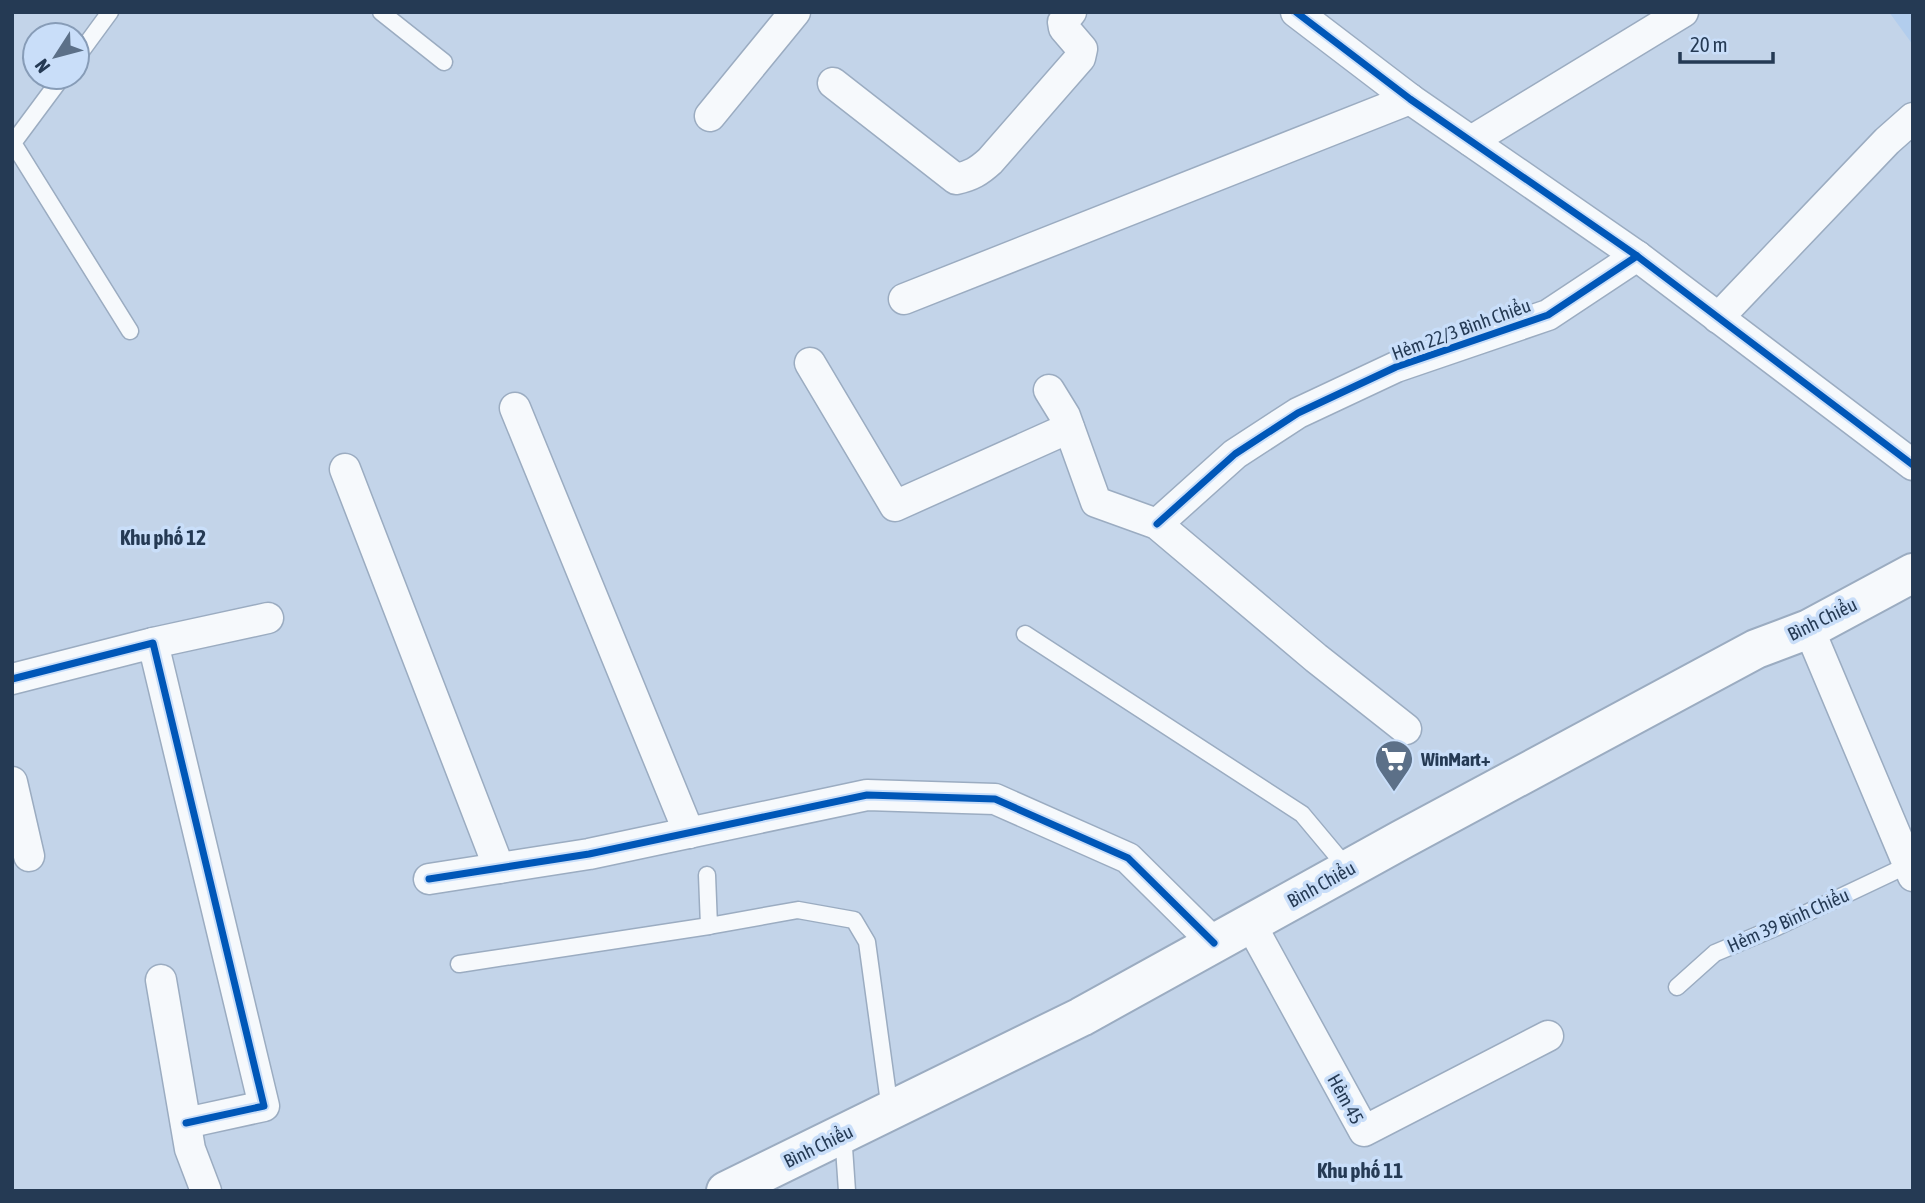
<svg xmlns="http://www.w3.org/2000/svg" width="1925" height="1203" font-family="'Asap Condensed',sans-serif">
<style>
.built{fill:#b2cded}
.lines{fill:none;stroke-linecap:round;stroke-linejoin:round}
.service-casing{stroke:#9bacc1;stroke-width:19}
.minor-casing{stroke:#9bacc1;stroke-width:33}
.primary-casing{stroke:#9bacc1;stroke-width:42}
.service{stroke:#f6f9fc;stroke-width:16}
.minor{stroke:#f6f9fc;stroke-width:30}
.primary{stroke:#f6f9fc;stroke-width:38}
.cycleway-casing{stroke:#c9def9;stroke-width:11}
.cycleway{stroke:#0057b8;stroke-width:7}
.labels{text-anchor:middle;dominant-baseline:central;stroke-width:7;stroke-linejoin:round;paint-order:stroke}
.street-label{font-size:19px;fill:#253a54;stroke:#c9def9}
.poi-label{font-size:19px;font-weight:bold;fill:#253a54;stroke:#c9def9;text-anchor:start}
.neighbourhood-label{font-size:21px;font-weight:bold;fill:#253a54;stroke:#c9def9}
</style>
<rect width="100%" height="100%" fill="#c3d4e9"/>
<!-- built -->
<polygon class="built" points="1889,12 1913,12 1913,45"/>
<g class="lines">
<defs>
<g id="service">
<polyline points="381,12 444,62"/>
<polyline points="77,57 110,12"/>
<polyline points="62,77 13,143 130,331"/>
<polyline points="1025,634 1302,814 1348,869"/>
<polyline points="707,875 709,926 798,910 854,920 867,942 890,1110"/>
<polyline points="459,964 709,926"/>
<polyline points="1677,987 1715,953 1777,927 1908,865"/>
<polyline points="843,1133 847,1191"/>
</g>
<g id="minor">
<polyline points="1296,12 1410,99 1637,256 1913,465"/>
<path d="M833,83l123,96c15,-3 23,-8 34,-18l90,-103 2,-9 -18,-21 -1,-6 8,-10"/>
<polyline points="710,116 795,12"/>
<polyline points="1471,141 1683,12"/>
<polyline points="904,299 1410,99"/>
<polyline points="1718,318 1887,141 1913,118"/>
<polyline points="810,363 895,506 1069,428"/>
<polyline points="1049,390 1065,416 1096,502 1157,524 1316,658 1406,729"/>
<polyline points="515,408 689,833"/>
<polyline points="345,469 499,868"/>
<polyline points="1157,524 1235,454 1298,413 1396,367 1548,315 1637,256"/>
<polyline points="1809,629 1913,876"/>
<polyline points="153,643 268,618"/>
<polyline points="12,679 153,643 264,1106 186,1123"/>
<polyline points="12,782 29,856"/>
<polyline points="429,879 589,854 867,795 995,799 1128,858 1214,943"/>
<polyline points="1250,923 1364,1131 1548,1036"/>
<polyline points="161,980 190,1149 206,1191"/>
</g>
<polyline id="primary" points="726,1191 1081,1017 1401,840 1756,649 1809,629 1913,573"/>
</defs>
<!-- service casing -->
<use href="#service" class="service-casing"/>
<!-- minor casing -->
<use href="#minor" class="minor-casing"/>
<!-- primary casing -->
<use href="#primary" class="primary-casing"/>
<!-- service -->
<use href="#service" class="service"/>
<!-- minor -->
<use href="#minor" class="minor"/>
<!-- primary -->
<use href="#primary" class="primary"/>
<defs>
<g id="cycleway">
<polyline points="1296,12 1410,99 1637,256 1913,465"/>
<polyline points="1157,524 1235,454 1298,413 1396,367 1548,315 1637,256"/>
<polyline points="12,679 153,643 264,1106 186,1123"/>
<polyline points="429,879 589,854 867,795 995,799 1128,858 1214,943"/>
</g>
</defs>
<!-- cycleway casing -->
<use href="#cycleway" class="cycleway-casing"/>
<!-- cycleway -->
<use href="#cycleway" class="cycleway"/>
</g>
<!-- icons -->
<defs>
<symbol id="supermarket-pin" viewBox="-11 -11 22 30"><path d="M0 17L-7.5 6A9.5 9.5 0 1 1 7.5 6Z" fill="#5c7088" stroke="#c9def9"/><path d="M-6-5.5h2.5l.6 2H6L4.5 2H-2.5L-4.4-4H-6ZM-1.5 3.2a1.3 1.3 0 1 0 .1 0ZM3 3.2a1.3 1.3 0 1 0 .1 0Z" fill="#fff"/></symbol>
</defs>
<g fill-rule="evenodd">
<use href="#supermarket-pin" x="1372" y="737" width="44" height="60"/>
</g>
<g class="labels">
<!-- street labels -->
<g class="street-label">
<text transform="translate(1461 329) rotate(-20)">Hẻm 22/3 Bình Chiểu</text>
<text transform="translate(1822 619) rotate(-26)">Bình Chiểu</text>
<text transform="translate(1321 884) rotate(-29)">Bình Chiểu</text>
<text transform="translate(1788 920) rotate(-24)">Hẻm 39 Bình Chiểu</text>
<text transform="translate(1346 1099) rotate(61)">Hẻm 45</text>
<text transform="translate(818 1146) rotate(-26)">Bình Chiểu</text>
</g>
<!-- poi labels -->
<g class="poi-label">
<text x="1421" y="759">WinMart+</text>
</g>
<!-- neighbourhood labels -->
<g class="neighbourhood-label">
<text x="163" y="537">Khu phố 12</text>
<text x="1360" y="1170">Khu phố 11</text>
</g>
</g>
<!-- border -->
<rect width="1925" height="1203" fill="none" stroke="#253a54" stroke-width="28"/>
<!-- north arrow -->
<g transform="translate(56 56) rotate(234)"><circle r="33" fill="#c9def9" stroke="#879cb7" stroke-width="2"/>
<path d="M0-5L12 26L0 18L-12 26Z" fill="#5c7088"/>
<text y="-10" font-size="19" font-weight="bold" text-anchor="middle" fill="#253a54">N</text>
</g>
<!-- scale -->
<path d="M1680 52v10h93v-10" fill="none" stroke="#253a54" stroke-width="3.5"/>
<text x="1690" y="52" font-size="21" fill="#253a54" stroke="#c9def9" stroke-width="5" paint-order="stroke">20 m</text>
</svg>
